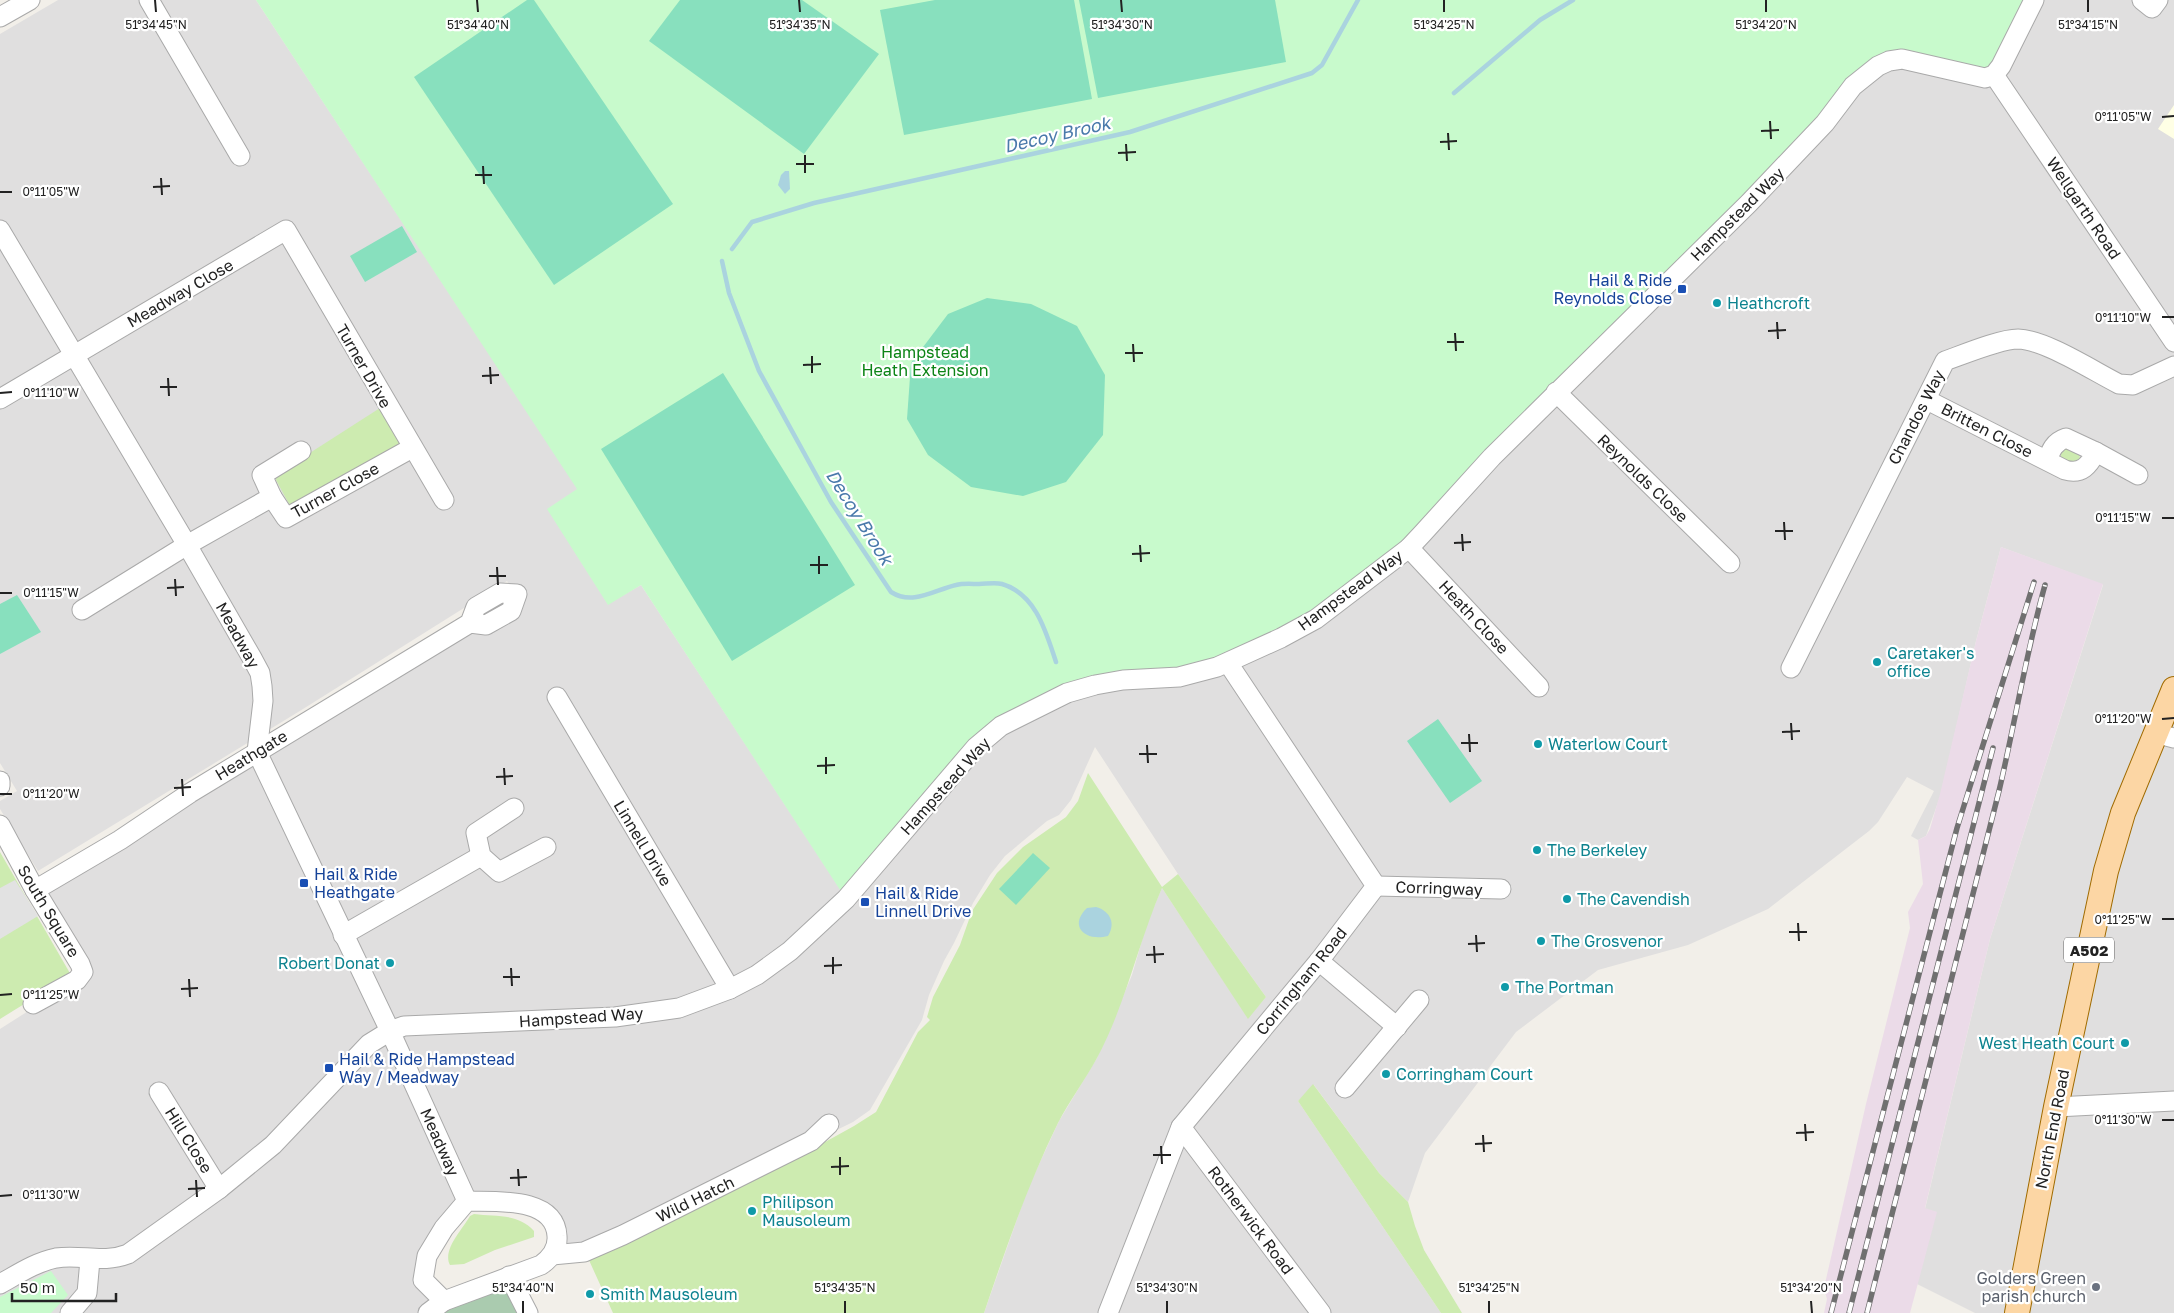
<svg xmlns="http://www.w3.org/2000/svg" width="2174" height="1313" font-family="'Golos Text',sans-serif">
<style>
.residential{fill:#e0dfdf}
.industrial{fill:#ebdbe8}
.education{fill:#ffffe5}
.grass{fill:#cdebb0}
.cemetery{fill:#aacbaf}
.park{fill:#c8facc}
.pitch{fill:#88e0be}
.parking{fill:#e2e2e2}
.water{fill:#aad3df}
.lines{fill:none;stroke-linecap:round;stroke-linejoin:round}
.stream{stroke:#aad3df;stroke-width:4.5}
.minor-casing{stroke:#a9a9a9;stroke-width:21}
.major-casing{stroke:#a06b00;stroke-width:26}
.minor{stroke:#fff;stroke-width:19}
.major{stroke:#fcd6a4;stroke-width:24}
.rail-casing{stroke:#707070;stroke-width:5.5}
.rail{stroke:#fff;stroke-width:4;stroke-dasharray:11;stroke-linecap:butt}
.ticks{fill:none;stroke:#222;stroke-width:2}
.transit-dot{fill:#1a4fb4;stroke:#fff;stroke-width:2}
.culture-dot{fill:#0f9aa8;stroke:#fff;stroke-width:2}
.worship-dot{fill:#6b7280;stroke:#fff;stroke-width:2}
.labels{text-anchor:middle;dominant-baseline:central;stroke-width:4.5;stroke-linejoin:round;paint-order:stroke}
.shield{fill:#fff;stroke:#646464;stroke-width:1}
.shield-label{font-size:15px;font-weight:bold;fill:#222}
.street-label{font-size:16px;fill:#222;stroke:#fff}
.transit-label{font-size:16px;fill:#164399;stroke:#fff;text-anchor:start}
.culture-label{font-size:16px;fill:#0d838f;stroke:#fff;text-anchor:start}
.park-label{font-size:16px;fill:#0c8416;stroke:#fff}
.worship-label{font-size:16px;fill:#5b616d;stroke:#fff;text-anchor:end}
.water-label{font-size:18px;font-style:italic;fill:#4a7aab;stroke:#fff}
.ticks-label{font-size:12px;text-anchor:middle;fill:#222;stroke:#fff;stroke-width:4.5;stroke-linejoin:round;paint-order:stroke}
</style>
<rect width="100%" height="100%" fill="#f2efe9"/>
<!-- residential -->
<polygon class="residential" points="58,0 256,0 578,489 548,509 608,604 641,585 846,898 976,747 1866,74 2037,0 2174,0 2174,1313 1975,1313 1917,1284 1936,1212 1925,1209 1990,939 2103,585 2001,547 1976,641 1941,794 1926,836 1918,840 1911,836 1934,791 1907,777 1878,822 1869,831 1768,909 1688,945 1598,970 1516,1032 1425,1153 1408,1202 1379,1173 1314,1085 1298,1101 1441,1313 984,1313 1028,1188 1059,1121 1097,1058 1132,975 1147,923 1162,888 1248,1018 1266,997 1178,874 1095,747 1071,800 1059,815 1047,821 1005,856 990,875 973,903 954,943 944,961 929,995 922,1020 870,1110 853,1122 623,1235 552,1255 545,1213 467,1201 423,1280 444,1301 427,1313 0,1313 0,1029 77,980 83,972 35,890 517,594 507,581 303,709 38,871 0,809 0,801 17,791 0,763 0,34"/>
<!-- industrial -->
<polygon class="industrial" points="2001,547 2103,584 1990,939 1925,1208 1937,1212 1910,1313 1824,1313 1827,1299 1824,1288 1866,1104 1910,928 1908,912 1923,884 1918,840 1926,836 1930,829 1940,794 1976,641"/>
<!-- education -->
<polygon class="education" points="2174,105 2174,139 2158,129"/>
<!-- grass -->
<g class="grass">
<polygon points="380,408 404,447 292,506 289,504 276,480 277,474"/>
<polygon points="2066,448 2079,452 2080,459 2076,465 2061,459 2061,452"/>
<path d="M1088,773l74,114 16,-13 88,123 -18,22 -86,-131c-24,55 -36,116 -65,170 -12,22 -27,42 -39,65 -30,61 -52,125 -74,190h-371l-25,-55 210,-101 56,-31 22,-14 42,-80 12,-12 -3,-3 6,-20 27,-52 12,-34 25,-38 26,-26 43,-30 12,-16z"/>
<polygon points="0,852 71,975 0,1019"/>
<polygon points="1313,1084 1379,1173 1408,1202 1415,1226 1424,1250 1462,1313 1441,1313 1298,1101"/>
<path d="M474,1214c22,3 44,-1 60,17v6l-39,13 -31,14 -14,1c-8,-15 12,-35 20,-49z"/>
</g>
<!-- cemetery -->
<polygon class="cemetery" points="509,1276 528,1313 428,1313"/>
<!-- park -->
<g class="park">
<polygon points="256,0 2035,0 1994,75 1889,61 1409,548 1316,619 1228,663 1095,685 976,747 846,899 641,585 608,605 547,509 577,489"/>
<polygon points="51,1271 68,1295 51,1313 0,1313 0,1297"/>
</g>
<!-- pitch -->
<g class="pitch">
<polygon points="527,0 534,0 673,204 554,285 414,77"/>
<polygon points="680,0 802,0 879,54 804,154 649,41"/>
<polygon points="935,0 1074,0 1092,99 904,135 880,10"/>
<polygon points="1079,0 1275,0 1286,62 1098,98"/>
<polygon points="402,226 417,252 365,282 350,256"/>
<polygon points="987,298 1031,304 1077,326 1105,375 1103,435 1066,482 1023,496 971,487 928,455 907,419 911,363 948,314"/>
<polygon points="723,373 855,585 732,661 601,449"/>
<polygon points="17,595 41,632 0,654 0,604"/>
<polygon points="1438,719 1482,781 1450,803 1407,741"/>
<polygon points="1033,853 1050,868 1016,905 999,889"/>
</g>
<!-- parking -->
<polygon class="parking" points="15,880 38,916 0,939 0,888"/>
<!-- water -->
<g class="water">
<polygon points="785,171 789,171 790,189 785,194 778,185 781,175"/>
<path d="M1096,907c14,4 20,16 12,29 -23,6 -40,-10 -21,-28z"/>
</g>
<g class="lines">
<!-- stream -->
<g class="stream">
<polyline points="1454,93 1540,20 1573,0"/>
<polyline points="732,249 752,222 814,203 1130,132 1312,73 1322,65 1358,0"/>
<path d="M722,261l7,32 30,78 72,131 60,90c22,14 43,-2 65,-7 7,-2 16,-1 23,-1 7,0 16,-2 23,0 34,10 44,48 54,78"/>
</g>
<defs>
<g id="minor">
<polyline points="149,0 240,156"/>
<polyline points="2142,0 2152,8 2158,0"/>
<polyline points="0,17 30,0"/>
<polyline points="1994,75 2174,342"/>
<polyline points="0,230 187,545 252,658 260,673 262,686 263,701 257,752 390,1031 467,1201"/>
<polyline points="1556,392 1730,563"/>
<polyline points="0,399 286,230 444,500"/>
<path d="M1927,400l138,70c17,5 24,-5 31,-18l-30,-14c-12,4 -15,12 -19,23"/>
<polyline points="2096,452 2138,475"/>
<polyline points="272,497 262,475 301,451"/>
<polyline points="1409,548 1539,687"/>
<polyline points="82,610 187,545 272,497 286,518 412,448"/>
<path d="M1791,668l154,-307c17,-6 55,-22 73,-22 28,1 75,32 101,45l14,1 41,-19"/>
<polyline points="557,697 730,989"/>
<polyline points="2155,733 2174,738"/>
<polyline points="0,781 0,786"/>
<polyline points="514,808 476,833 481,856 499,872 546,847"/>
<polyline points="0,825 35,890 80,964 83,972 77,980 33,1004"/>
<polyline points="1376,886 1501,889"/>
<polyline points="35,890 120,840 190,793 470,623 476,607 500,593 517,594 511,611 486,625 470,623"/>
<polyline points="343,935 481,856"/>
<polyline points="1319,961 1397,1027"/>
<polyline points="1345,1088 1419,1000"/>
<polyline points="159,1092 219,1189"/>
<polyline points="2056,1107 2174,1101"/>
<polyline points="1181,1127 1321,1313"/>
<path d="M467,1201c27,1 88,-5 90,35 1,12 -6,22 -16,29l-97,36 -21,-21 4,-24 17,-28z"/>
<polyline points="552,1255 584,1252 623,1235 811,1141 829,1124"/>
<polyline points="509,1276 528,1313"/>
<path d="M0,1284c18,-10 36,-22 56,-26 26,-4 46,6 72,-4l91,-65 54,-44 96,-101 21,-13 14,-5 211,-9 64,-9 51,-19 27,-14 33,-24 56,-52 130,-152 25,-21 66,-33 28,-8 28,-5 56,-3 38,-10 64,-29 35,-19 93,-71 14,-15 69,-76 257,-254 76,-80 28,-37 25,-20 11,-5 13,-2 83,19 9,-3 7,-9 33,-66"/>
<polyline points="70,1313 87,1293 90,1260"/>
<polyline points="428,1313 444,1301"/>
<polyline points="1108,1313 1181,1127 1319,961 1376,886 1228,663"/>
</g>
<polyline id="major" points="2017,1313 2056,1107 2106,871 2123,813 2174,689"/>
</defs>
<!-- minor casing -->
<use href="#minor" class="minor-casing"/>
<!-- major casing -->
<use href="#major" class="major-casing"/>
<!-- minor -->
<use href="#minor" class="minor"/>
<!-- major -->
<use href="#major" class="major"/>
<defs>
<g id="rail">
<polyline points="1831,1313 1957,828 2034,582"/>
<polyline points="1849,1313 1993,748"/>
<path d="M1867,1313l132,-522c16,-68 27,-138 46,-206"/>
</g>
</defs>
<!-- rail casing -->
<use href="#rail" class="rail-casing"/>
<!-- rail -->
<use href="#rail" class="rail"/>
</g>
<!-- ticks -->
<path class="ticks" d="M155,0l1,12M477,0l1,12M799,0l1,12M1121,0l1,12M1444,0v12M1766,0v12M2088,0v12M2162,117l12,-1M1770,121l1,18M1761,131l18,-1M1448,133l1,17M1440,142l17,-1M1126,144l1,17M1118,153l18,-1M805,155v18M796,164h18M483,166l1,18M475,175h17M161,178l1,17M153,187l17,-1M0,192h12M2162,317h12M1777,322l1,17M1768,331l18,-1M1455,333l1,18M1447,342h17M1133,344l1,18M1125,353h18M812,356v17M803,365l18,-1M490,367l1,17M482,376l17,-1M168,378l1,18M160,387h17M0,393l12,-1M2162,518h12M1784,522l1,18M1775,531h18M1462,534l1,17M1454,543l17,-1M1140,545l1,17M1132,554l18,-1M819,556v18M810,565h18M497,567l1,18M489,576h17M175,579l1,17M167,588l17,-1M0,593h12M2162,719l12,-1M1791,723l1,17M1782,732l18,-1M1469,734l1,18M1461,743h17M1147,745l1,18M1139,754h18M826,757v17M817,766l18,-1M504,768l1,17M496,777l17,-1M182,779l1,17M174,788l17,-1M0,794h12M2162,919h12M1798,923l1,18M1789,932h18M1476,935l1,17M1468,944l17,-1M1154,946l1,17M1146,955l18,-1M833,957v17M824,966l18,-1M511,968l1,18M503,977h17M189,979l1,18M181,989l17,-1M0,995l12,-1M2162,1120h12M1805,1124l1,17M1796,1133l18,-1M1483,1135l1,17M1475,1144l17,-1M1161,1146l1,18M1153,1155h18M840,1157v18M831,1167l18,-1M518,1169l1,17M510,1178l17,-1M196,1180l1,17M188,1189l17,-1M0,1196l12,-1M523,1301v12M845,1301v12M1167,1301v12M1489,1301v12M1811,1301l1,12"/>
<!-- markers -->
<g class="transit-dot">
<rect x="1677" y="284" width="10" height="10" rx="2.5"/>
<rect x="299" y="878" width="10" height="10" rx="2.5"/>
<rect x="860" y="897" width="10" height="10" rx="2.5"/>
<rect x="324" y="1063" width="10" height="10" rx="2.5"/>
</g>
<g class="culture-dot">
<circle cx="1717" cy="303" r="5"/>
<circle cx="1877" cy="662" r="5"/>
<circle cx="1538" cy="744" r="5"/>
<circle cx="1537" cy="850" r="5"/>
<circle cx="1567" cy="899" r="5"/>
<circle cx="1541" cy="941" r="5"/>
<circle cx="390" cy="963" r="5"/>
<circle cx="1505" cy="987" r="5"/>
<circle cx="2125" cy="1043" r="5"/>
<circle cx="1386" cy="1074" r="5"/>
<circle cx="752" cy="1211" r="5"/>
<circle cx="590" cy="1294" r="5"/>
</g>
<circle class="worship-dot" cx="2096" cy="1287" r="5"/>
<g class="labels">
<!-- shield labels -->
<rect class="shield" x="2064" y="937.5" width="50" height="25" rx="4"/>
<g class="shield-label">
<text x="2089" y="950">A502</text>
</g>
<!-- street labels -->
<g class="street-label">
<text transform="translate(2084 208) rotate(56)">Wellgarth Road</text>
<text transform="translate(1737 214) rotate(-45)">Hampstead Way</text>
<text transform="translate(180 293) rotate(-30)">Meadway Close</text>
<text transform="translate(364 366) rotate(60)">Turner Drive</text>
<text transform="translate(1916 417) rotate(-63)">Chandos Way</text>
<text transform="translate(1987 430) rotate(27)">Britten Close</text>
<text transform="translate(1643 478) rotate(44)">Reynolds Close</text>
<text transform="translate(335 490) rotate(-29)">Turner Close</text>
<text transform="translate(1350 590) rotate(-36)">Hampstead Way</text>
<text transform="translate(1474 617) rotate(47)">Heath Close</text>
<text transform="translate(238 635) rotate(61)">Meadway</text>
<text transform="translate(251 755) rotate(-31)">Heathgate</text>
<text transform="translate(945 786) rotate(-48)">Hampstead Way</text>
<text transform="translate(643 843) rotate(59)">Linnell Drive</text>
<text transform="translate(1439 888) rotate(2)">Corringway</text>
<text transform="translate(49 911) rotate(59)">South Square</text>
<text transform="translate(1301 981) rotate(-51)">Corringham Road</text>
<text transform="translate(581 1017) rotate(-4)">Hampstead Way</text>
<text transform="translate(2052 1129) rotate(-79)">North End Road</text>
<text transform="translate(189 1140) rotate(58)">Hill Close</text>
<text transform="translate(440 1142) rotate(66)">Meadway</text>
<text transform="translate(695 1199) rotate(-26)">Wild Hatch</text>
<text transform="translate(1251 1220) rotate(53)">Rotherwick Road</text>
</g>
<!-- transit labels -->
<g class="transit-label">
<text x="1672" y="280" text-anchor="end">Hail &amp; Ride<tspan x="1672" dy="18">Reynolds Close</tspan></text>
<text x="314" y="874">Hail &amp; Ride<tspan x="314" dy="18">Heathgate</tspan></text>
<text x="875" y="893">Hail &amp; Ride<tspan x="875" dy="18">Linnell Drive</tspan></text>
<text x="339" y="1059">Hail &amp; Ride Hampstead<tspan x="339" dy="18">Way / Meadway</tspan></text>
</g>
<!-- culture labels -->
<g class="culture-label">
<text x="1727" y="303">Heathcroft</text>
<text x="1887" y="653">Caretaker's<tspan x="1887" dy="18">office</tspan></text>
<text x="1548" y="744">Waterlow Court</text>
<text x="1547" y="850">The Berkeley</text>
<text x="1577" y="899">The Cavendish</text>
<text x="1551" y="941">The Grosvenor</text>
<text x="380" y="963" text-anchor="end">Robert Donat</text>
<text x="1515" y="987">The Portman</text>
<text x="2115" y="1043" text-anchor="end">West Heath Court</text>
<text x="1396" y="1074">Corringham Court</text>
<text x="762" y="1202">Philipson<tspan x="762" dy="18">Mausoleum</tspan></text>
<text x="600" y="1294">Smith Mausoleum</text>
</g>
<!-- park labels -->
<g class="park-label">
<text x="925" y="352">Hampstead<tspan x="925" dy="18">Heath Extension</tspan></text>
</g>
<!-- worship labels -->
<g class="worship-label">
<text x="2086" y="1278">Golders Green<tspan x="2086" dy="18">parish church</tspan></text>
</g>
<!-- water labels -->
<g class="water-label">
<text transform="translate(1057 134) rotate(-13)">Decoy Brook</text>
<text transform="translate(860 517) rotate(58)">Decoy Brook</text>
</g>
</g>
<g class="ticks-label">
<text x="156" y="29">51°34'45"N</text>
<text x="478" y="29">51°34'40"N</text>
<text x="800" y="29">51°34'35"N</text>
<text x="1122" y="29">51°34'30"N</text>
<text x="1444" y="29">51°34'25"N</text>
<text x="1766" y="29">51°34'20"N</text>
<text x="2088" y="29">51°34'15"N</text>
<text x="2123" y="121">0°11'05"W</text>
<text x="51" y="196">0°11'05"W</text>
<text x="2123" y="322">0°11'10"W</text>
<text x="51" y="397">0°11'10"W</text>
<text x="2123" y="522">0°11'15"W</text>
<text x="51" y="597">0°11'15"W</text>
<text x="2123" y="723">0°11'20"W</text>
<text x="51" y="798">0°11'20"W</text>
<text x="2123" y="924">0°11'25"W</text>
<text x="51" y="999">0°11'25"W</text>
<text x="2123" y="1124">0°11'30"W</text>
<text x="51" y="1199">0°11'30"W</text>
<text x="523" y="1292">51°34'40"N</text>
<text x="845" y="1292">51°34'35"N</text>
<text x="1167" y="1292">51°34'30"N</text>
<text x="1489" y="1292">51°34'25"N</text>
<text x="1811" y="1292">51°34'20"N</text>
</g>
<!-- scale -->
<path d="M12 1293v8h104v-8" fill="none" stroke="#222222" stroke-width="2.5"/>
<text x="20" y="1293" font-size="15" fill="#222222" stroke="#ffffff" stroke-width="4" paint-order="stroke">50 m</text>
</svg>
